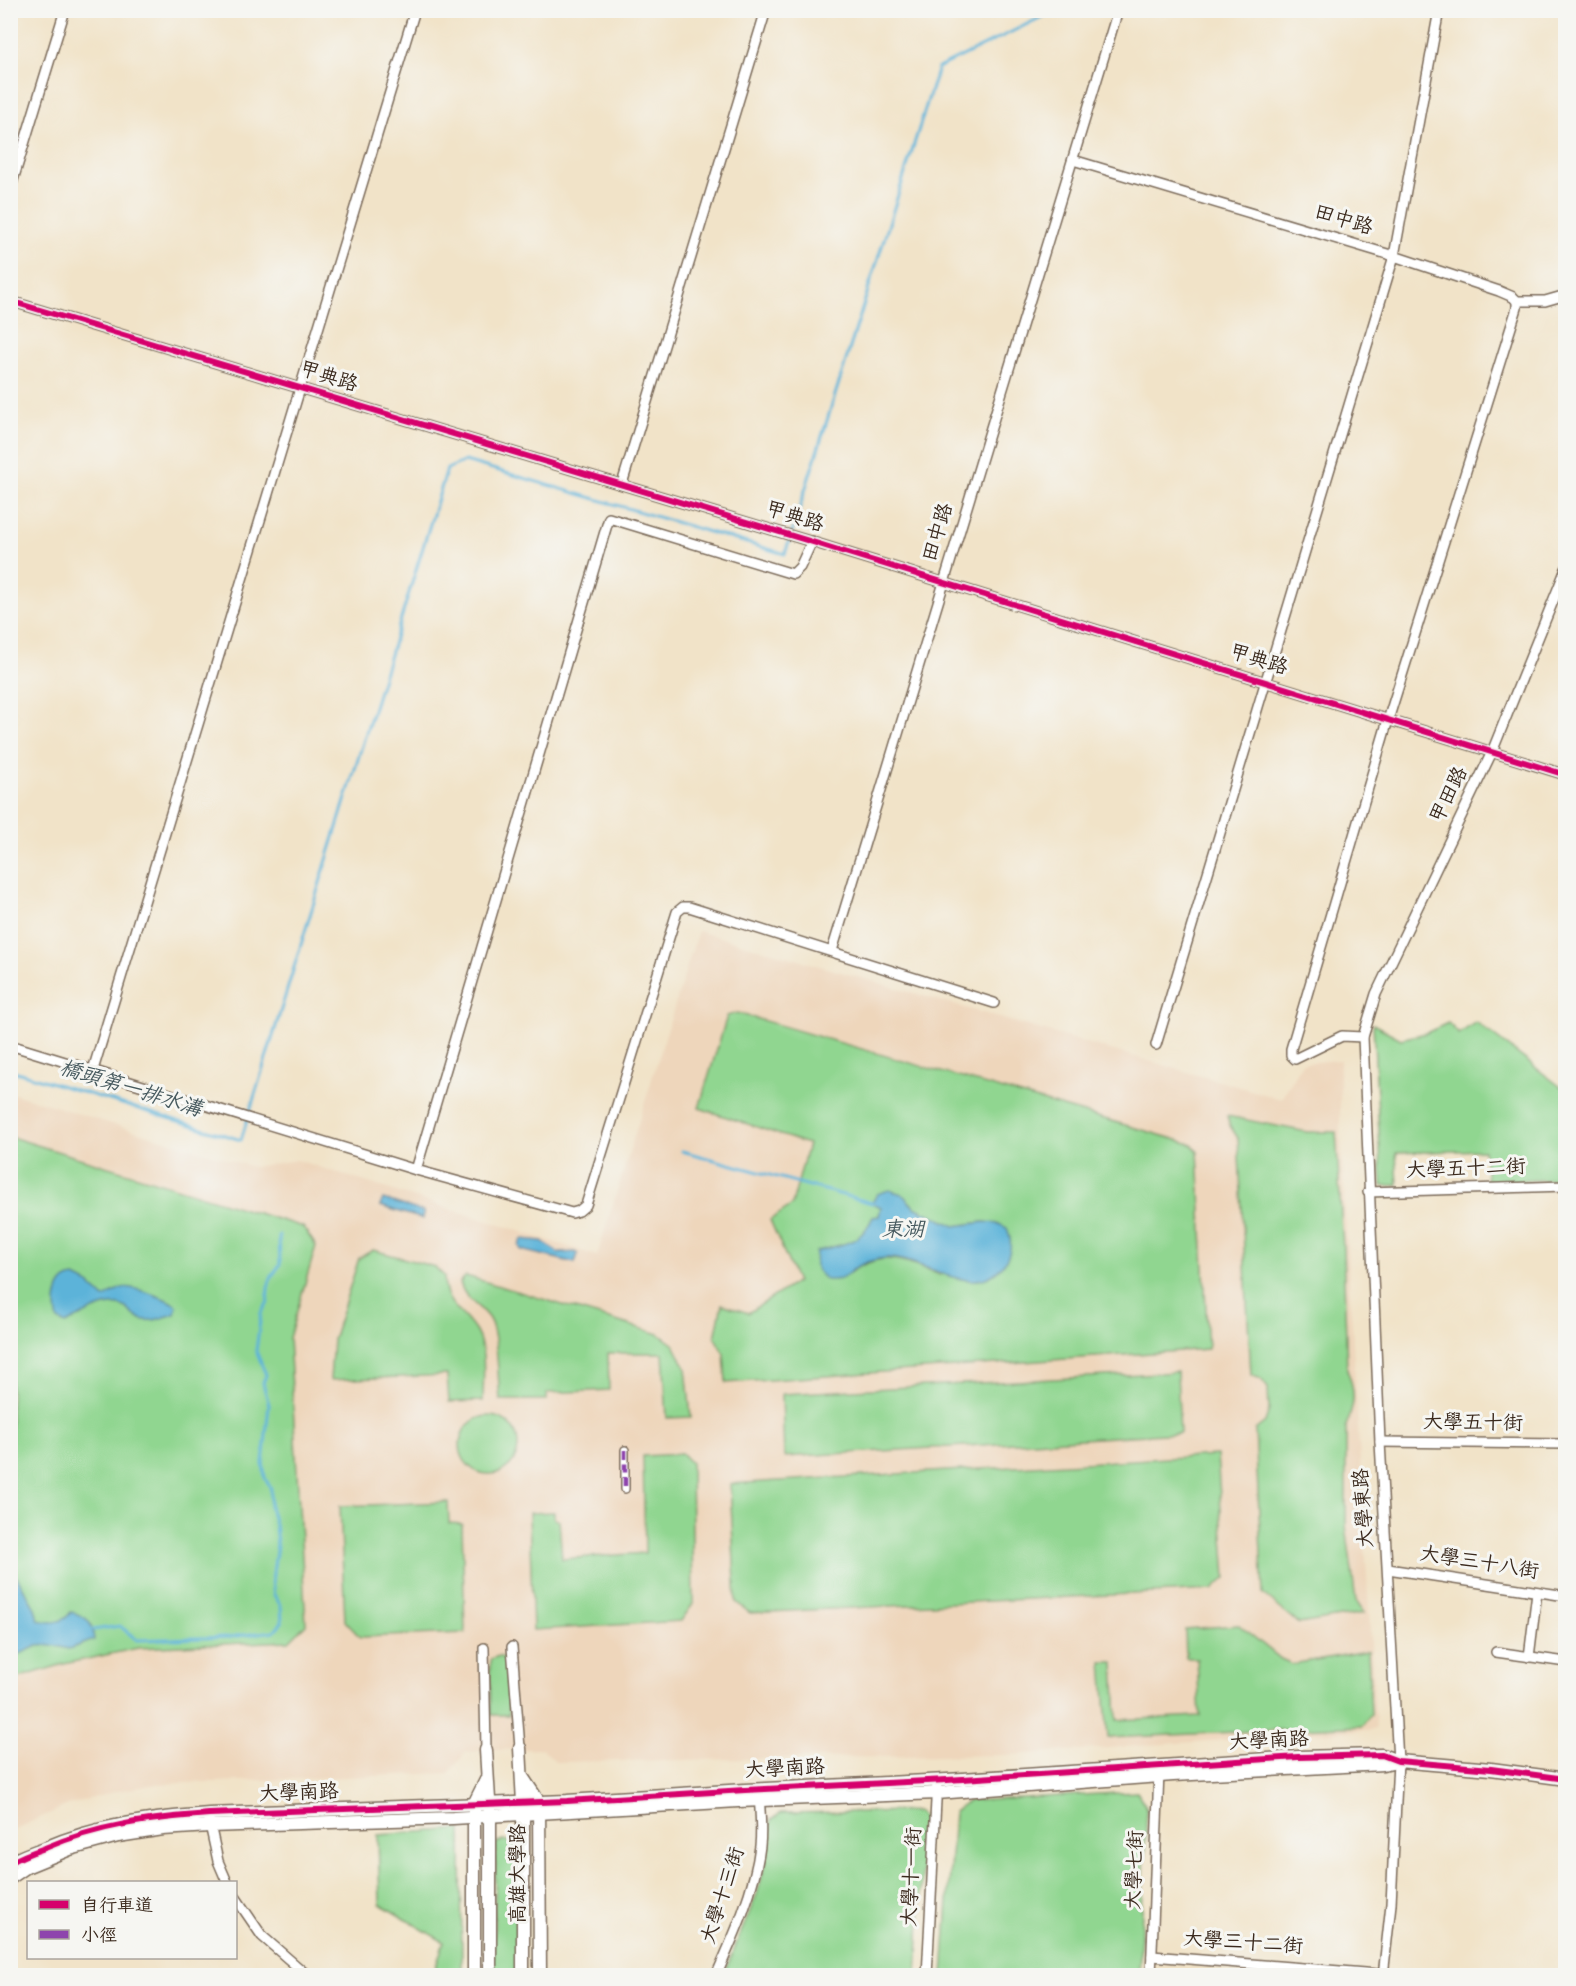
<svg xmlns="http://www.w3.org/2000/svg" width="1576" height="1986" font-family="'Gochi Hand','LXGW WenKai TC',sans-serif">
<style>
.built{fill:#eed6bb}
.green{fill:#90d690;stroke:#668057;stroke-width:1.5;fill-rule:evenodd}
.water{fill:#5cb3d9;stroke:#4c6e7c;stroke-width:1.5}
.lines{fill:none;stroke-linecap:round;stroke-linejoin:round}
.stream{stroke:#5cb3d9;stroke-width:3}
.pedestrian-casing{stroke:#7b6b5a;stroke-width:10}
.minor-casing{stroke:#7b6b5a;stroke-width:12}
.tertiary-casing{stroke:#7b6b5a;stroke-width:15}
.pedestrian{stroke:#fff;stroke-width:7}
.minor{stroke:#fff;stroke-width:9}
.tertiary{stroke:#fff;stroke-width:12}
.quiet{stroke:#8e44ad;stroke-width:4.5;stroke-dasharray:9 4.5;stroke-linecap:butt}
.cycleway-casing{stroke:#f6f6f2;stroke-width:10}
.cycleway{stroke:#d6006c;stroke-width:6}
.labels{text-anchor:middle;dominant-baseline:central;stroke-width:6;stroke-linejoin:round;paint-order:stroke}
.street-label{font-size:20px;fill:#3b2a1e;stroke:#f6f6f2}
.water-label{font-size:21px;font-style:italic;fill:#475a5f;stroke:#f6f6f2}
</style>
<rect width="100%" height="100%" fill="#f6f6f2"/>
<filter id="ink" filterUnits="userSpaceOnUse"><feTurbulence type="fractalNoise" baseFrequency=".0167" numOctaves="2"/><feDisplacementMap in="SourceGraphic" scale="12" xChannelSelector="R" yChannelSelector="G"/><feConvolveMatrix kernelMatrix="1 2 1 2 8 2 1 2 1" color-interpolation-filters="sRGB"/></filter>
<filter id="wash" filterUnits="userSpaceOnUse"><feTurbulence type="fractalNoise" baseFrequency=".008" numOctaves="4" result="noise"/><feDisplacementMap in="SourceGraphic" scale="24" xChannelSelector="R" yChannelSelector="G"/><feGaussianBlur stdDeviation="1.35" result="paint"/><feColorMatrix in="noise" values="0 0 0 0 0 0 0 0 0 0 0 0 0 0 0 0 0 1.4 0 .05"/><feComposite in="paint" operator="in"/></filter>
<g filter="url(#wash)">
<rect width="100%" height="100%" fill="#f1e3c8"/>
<!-- built -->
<polygon class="built" points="698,931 1281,1099 1303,1063 1340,1060 1340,1126 1376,1729 1009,1755 556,1762 543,1749 486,1750 466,1752 449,1773 158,1784 117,1791 68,1805 11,1831 11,1093 253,1167 297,1160 597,1256"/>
<!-- green -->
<g class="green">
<path d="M737,1013l454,131 7,7 10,198 -482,34 -2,-29 -9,-16 7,-34 26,9 49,-31 -27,-62 22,-15 16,-61 -109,-36 28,-92zM910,1202l4,5 41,19 29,-4 -44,53c-44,-18 -59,-26 -100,4l-24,-27c27,-10 43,-5 57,-35h6l2,-10z"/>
<polygon points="1476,1022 1565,1090 1565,1179 1487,1182 1484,1150 1396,1153 1398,1185 1382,1186 1373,1024 1401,1039 1426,1033 1448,1023 1459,1034"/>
<path d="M1227,1116l80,16h29l7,115 4,123c9,21 8,34 -1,56v100l10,75 8,12 -65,11 -36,-30 -8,-164 10,-8 4,-12 -1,-22 -7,-9 -10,-4 -13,-237 -8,-12z"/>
<polygon points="11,1137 303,1227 316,1246 289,1338 306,1624 289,1641 138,1648 64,1664 11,1680"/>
<path d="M373,1250l62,17 9,9c0,31 19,34 32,56 11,19 7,48 7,69l-34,1 -2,-27 -117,5 3,-40 26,-82z"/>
<path d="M466,1276l193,58 15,11 12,23 5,49 -24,1 -4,-65h-55l1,37 -62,3v7h-47c-2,-18 -2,-67 -11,-81 -9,-14 -25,-19 -29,-37z"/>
<polygon points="1177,1372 1180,1433 784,1457 782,1394"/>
<circle cx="489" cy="1445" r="29"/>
<polygon points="682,1454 691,1463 693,1604 681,1621 533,1630 529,1513 554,1512 554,1519 559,1520 562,1559 645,1553 643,1456"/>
<polygon points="1217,1455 1226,1578 1212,1590 750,1613 736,1602 730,1484"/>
<polygon points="448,1502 449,1523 462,1524 465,1633 360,1637 345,1621 340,1506"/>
<polygon points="1239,1625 1281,1659 1292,1664 1368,1651 1371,1714 1362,1726 1108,1738 1102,1662 1114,1662 1117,1720 1200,1716 1197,1658 1186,1658 1185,1629"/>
<polygon points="499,1656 507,1660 509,1715 491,1715 490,1661 493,1658"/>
<polygon points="1137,1792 1147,1808 1139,1975 943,1975 954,1812 968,1801"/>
<polygon points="919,1811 925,1821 917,1975 733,1976 725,1971 757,1894 768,1855 771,1820 781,1813"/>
<polygon points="461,1829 462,1975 433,1975 444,1942 380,1904 378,1835"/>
<path d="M504,1840c9,2 11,5 14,13v122l-25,1 3,-133z"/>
</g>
<!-- water -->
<g class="water">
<path d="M889,1190l13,4 12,13 41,19 29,-4 13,1 10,5c5,13 5,22 -2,34 -28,44 -83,-6 -119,-4 -11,1 -21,4 -31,10 -5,3 -9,9 -15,11 -3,1 -9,1 -13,1 -11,-7 -13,-15 -11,-28 27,-10 43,-5 57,-35l6,-1 2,-9 -9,-4 5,-9z"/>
<polygon points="383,1199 424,1212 423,1219 380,1206"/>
<polygon points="522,1239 542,1241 559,1253 575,1252 578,1254 575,1263 521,1250 519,1246"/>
<path d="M75,1277l14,7 15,14c6,-3 12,-8 18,-10 9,-3 47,11 55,18l-2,8c-10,3 -26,10 -37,4 -7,-4 -11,-12 -19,-13 -20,-2 -37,12 -54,19l-7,-4c-4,-16 -3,-41 17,-43z"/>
<path d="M11,1576l6,1 18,31 3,12c13,3 25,4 33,-8 18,5 21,10 23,28l-25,9 -17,-4 -15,1 -26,12z"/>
</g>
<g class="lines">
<!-- stream -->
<g class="stream">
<polyline points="10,1070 241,1140 447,469 465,461 785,554 938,68 1056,10"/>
<polyline points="682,1151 872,1203"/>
<path d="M93,1630l27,-4 17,14 93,-3 44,-6 8,-9 -1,-16 -7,-11 -2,-14 5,-37 -2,-19 -5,-18 1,-18 -6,-11 -2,-15 6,-58 -6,-22 3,-8 -10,-24 5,-38 7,-11c-2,-16 2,-25 12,-37l-1,-30"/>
</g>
</g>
</g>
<g filter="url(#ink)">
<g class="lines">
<defs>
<polyline id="pedestrian" points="625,1450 625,1489"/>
<g id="minor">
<polyline points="1073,160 1394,256 1499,291 1513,297 1517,301 1545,301 1566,295"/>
<polyline points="10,190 65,10"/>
<polyline points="10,301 806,540 1566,775"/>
<polyline points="622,484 766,10"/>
<polyline points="832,951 1118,10"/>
<polyline points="1363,1037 1342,1036 1295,1059 1291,1055 1291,1049 1388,720 1517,308 1517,301"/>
<polyline points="10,1045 416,1170 572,1213 579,1211 586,1205 677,912 683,907 689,907 994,1003"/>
<polyline points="1156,1045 1394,256 1439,10"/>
<polyline points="93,1070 415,10"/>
<polyline points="416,1170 609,518 793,574 800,567 812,541"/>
<polyline points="1368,1192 1566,1186"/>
<polyline points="1380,1442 1566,1444"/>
<polyline points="1388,1569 1566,1596"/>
<polyline points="512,1647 520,1748"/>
<polyline points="484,1648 486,1750"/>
<polyline points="1496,1652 1566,1662"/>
<polyline points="1529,1657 1537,1592"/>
<polyline points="209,1820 218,1861 227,1882"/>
<polyline points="236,1898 262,1936 308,1976"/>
<polyline points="1152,1956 1402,1976"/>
<path d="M716,1976c18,-40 39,-87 44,-130 2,-17 0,-34 -1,-52"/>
<polyline points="927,1976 937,1781"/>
<polyline points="1151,1976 1159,1772"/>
<polyline points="1383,1976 1391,1904 1398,1761 1380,1442 1363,1037 1376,994 1492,752 1566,569"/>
</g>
<g id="tertiary">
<polyline points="520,1748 523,1803 523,1976"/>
<polyline points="486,1750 490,1816 490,1976"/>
<polyline points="523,1778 539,1802 540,1976"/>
<path d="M10,1863c11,-7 23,-11 35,-15 53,-23 107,-30 164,-34l358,-13 178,-11 202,-10 351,-23 84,-2 16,6 93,8 75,10"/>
<polyline points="10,1878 26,1867 70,1849 118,1836 163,1829 209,1826 453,1818 738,1801 937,1793 1173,1775 1383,1764 1397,1761"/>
<polyline points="474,1976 474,1804 487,1778"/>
</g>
</defs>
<!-- pedestrian casing -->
<use href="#pedestrian" class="pedestrian-casing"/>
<!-- minor casing -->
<use href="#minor" class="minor-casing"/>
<!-- tertiary casing -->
<use href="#tertiary" class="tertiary-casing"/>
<!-- pedestrian -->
<use href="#pedestrian" class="pedestrian"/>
<!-- minor -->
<use href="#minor" class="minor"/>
<!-- tertiary -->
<use href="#tertiary" class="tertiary"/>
<!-- quiet -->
<polyline class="quiet" points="625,1450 625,1489"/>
<defs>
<g id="cycleway">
<polyline points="10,301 806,540 1566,775"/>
<path d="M10,1863c11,-7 23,-11 35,-15 53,-23 107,-30 164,-34l358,-13 178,-11 202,-10 351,-23 84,-2 16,6 93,8 75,10"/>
</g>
</defs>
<!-- cycleway casing -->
<use href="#cycleway" class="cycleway-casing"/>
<!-- cycleway -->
<use href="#cycleway" class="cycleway"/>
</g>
</g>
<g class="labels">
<!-- street labels -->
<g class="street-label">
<text transform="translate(1343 222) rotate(17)">田中路</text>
<text transform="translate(328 379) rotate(17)">甲典路</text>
<text transform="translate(794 519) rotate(17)">甲典路</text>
<text transform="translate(940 533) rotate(-73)">田中路</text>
<text transform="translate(1258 662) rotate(17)">甲典路</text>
<text transform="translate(1451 796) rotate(-64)">甲田路</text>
<text transform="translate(1466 1171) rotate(-2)">大學五十二街</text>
<text transform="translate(1473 1425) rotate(1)">大學五十街</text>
<text transform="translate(1366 1508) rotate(-94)">大學東路</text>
<text transform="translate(1479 1565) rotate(9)">大學三十八街</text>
<text transform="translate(1269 1743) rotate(-3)">大學南路</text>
<text transform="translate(785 1771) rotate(-3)">大學南路</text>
<text transform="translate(299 1795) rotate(-2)">大學南路</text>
<text transform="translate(1137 1870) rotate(-88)">大學七街</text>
<text transform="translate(520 1874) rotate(-90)">高雄大學路</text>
<text transform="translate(914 1877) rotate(-87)">大學十一街</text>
<text transform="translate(725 1896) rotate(-72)">大學十三街</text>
<text transform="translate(1243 1945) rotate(4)">大學三十二街</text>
</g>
<!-- water labels -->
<g class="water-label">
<text transform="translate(130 1091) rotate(17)">橋頭第一排水溝</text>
<text x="903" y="1232">東湖</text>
</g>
</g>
<!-- margin -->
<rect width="1576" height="1986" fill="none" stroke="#f6f6f2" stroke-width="36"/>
<!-- legend -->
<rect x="27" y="1881" width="210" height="78" fill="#f6f6f2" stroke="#aba49d" stroke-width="1.5"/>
<rect x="39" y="1900" width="30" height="9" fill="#d6006c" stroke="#aba49d" stroke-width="1.5"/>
<text x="81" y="1911" font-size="18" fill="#3b2a1e">自行車道</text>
<rect x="39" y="1930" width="30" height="9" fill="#8e44ad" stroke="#aba49d" stroke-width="1.5"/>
<text x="81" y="1941" font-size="18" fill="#3b2a1e">小徑</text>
</svg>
